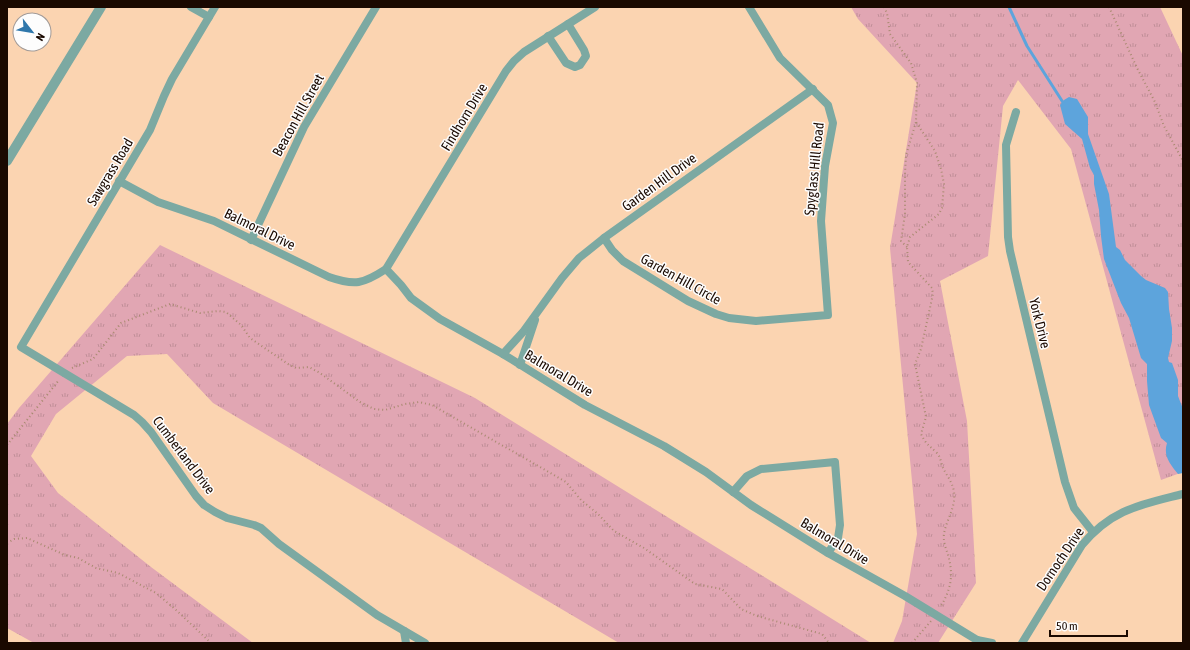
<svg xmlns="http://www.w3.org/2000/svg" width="1190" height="650" font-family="'Asap Condensed',sans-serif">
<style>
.grass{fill:url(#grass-tufts)}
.water{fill:#5da4dc}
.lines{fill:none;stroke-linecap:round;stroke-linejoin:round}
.stream{stroke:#5da4dc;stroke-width:3}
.path{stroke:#a98a71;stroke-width:2;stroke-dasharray:1 3;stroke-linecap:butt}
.minor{stroke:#7ca9a2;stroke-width:8}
.tertiary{stroke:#7ca9a2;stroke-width:10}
.labels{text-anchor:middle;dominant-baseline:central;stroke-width:3;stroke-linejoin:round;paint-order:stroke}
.street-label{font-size:14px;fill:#1a0900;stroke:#fdfdfd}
</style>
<defs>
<pattern id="grass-tufts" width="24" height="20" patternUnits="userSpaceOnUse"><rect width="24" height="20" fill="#e1a6b3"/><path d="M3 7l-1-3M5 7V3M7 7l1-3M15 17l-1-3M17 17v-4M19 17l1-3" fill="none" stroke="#c08e98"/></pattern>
</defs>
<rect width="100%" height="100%" fill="#fbd4b1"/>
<!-- grass -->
<g class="grass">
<polygon points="851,7 1160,7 1183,56 1183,472 1161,480 1071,149 1018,80 1003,106 988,256 940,281 967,421 976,583 938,643 893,643 902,621 917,534 890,248 917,83 858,19"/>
<polygon points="160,245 475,398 871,643 619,643 213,403 167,354 127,356 56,414 31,456 58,493 151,567 253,643 34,643 7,628 7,424 19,408"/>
</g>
<!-- water -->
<path class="water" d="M1069,97l8,2 11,18v17l21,60 7,53 4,3 5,10 16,16 5,4 19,8 3,4 1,17 3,19v13l-4,17 1,4 3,1 6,17v16l5,13v64l-5,1c-8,-10 -15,-18 -11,-31l-6,-5 -12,-33 -2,-24v-17l-6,-6 -12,-40 -8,-15 -17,-44 -3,-23 -2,-26 -5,-26v-9l-4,-7 -8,-29 -17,-15 -5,-19 4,-5z"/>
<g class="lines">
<!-- stream -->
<polyline class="stream" points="1009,7 1027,46 1064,104"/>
<!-- path -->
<g class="path">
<path d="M884,7l3,6 3,21 21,29 6,20 -1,39 19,29 6,18 3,15 -2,24 -3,6 -29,23 -3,10 1,15 24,26 1,6 -12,55 -6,15 11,53 -5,17c6,12 8,11 16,19 4,4 4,12 7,17 4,7 9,14 10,22 2,16 -8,28 -10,42 -1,7 2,15 4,21 6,21 3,34 -8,53"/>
<polyline points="1109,7 1137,68 1155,102 1164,126 1183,161"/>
<polyline points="907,247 901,241 905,214 905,174 906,155 916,122"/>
<polyline points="72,368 93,359 121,323 170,304 200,313 218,311 226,312 241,325 250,338 288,364 296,368 309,367 320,373 360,402 374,409 385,410 405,404 419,402 432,405 566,482 581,500 598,514 614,531 644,548 695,584 722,589 741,609 757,616 822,634 829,643"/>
<polyline points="7,445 59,380"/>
<polyline points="7,543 14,539 27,538 65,555 78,558 96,568 118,573 156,593 175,609 211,643"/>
<polyline points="912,643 931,621"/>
</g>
<!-- minor -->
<g class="minor">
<polyline points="191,7 209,17"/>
<polyline points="215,7 172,79 164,96 150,130 21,347 134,415 142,422 151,432 196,496 204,505 215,512 227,518 254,525 261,528 279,544 377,615 425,643"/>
<polyline points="548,36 566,63 575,67 580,65 586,56 584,50 568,24"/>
<polyline points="1016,112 1006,145 1008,237 1010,251 1065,482 1074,508 1093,532"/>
<path d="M119,181l39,21 56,19 115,56c26,9 34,7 57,-8l15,16 10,13 29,21 63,35 82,51 79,41 42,26 45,33 77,48 77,43 72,44 2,3"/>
<polyline points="604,238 612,250 623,261 688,301 716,314 729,318 756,321 828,315 821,221 825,166 833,123 828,105 780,58 749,7"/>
<polyline points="251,240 304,127 376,7"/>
<polyline points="386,269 506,71 514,61 524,52 595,7"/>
<polyline points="503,354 523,332 562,278 579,258 604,238 813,89"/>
<polyline points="520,365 535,320"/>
<polyline points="733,492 747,476 761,469 835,462 840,525 838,538 828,553"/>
<polyline points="404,631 406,643"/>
<polyline points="977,640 992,643"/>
<path d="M1022,643l60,-98c30,-36 58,-40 101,-51"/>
</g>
<!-- tertiary -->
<polyline class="tertiary" points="7,161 101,7"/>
</g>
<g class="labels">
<!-- street labels -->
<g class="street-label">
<text transform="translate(298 115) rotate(-61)">Beacon Hill Street</text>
<text transform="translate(464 117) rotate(-59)">Findhorn Drive</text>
<text transform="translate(814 169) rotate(-84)">Spyglass Hill Road</text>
<text transform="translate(110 172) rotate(-59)">Sawgrass Road</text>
<text transform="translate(659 182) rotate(-36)">Garden Hill Drive</text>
<text transform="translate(260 229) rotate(26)">Balmoral Drive</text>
<text transform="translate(681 279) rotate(29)">Garden Hill Circle</text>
<text transform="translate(1040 323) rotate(76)">York Drive</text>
<text transform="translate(559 373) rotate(31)">Balmoral Drive</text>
<text transform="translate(184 455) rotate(53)">Cumberland Drive</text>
<text transform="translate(835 541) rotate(31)">Balmoral Drive</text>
<text transform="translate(1060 559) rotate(-56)">Dornoch Drive</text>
</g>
</g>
<!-- border -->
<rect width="1190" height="650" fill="none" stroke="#1a0900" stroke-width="16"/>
<!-- north arrow -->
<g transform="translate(32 32) rotate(121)"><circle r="19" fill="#fdfdfd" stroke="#a29b98"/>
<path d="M0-3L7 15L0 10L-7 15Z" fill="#2f77ab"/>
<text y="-6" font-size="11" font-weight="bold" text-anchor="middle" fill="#1a0900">N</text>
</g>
<!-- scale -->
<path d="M1050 630v6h77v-6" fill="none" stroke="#1a0900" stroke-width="2"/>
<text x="1056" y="630" font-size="12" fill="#1a0900" stroke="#fdfdfd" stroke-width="3" paint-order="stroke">50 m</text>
</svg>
